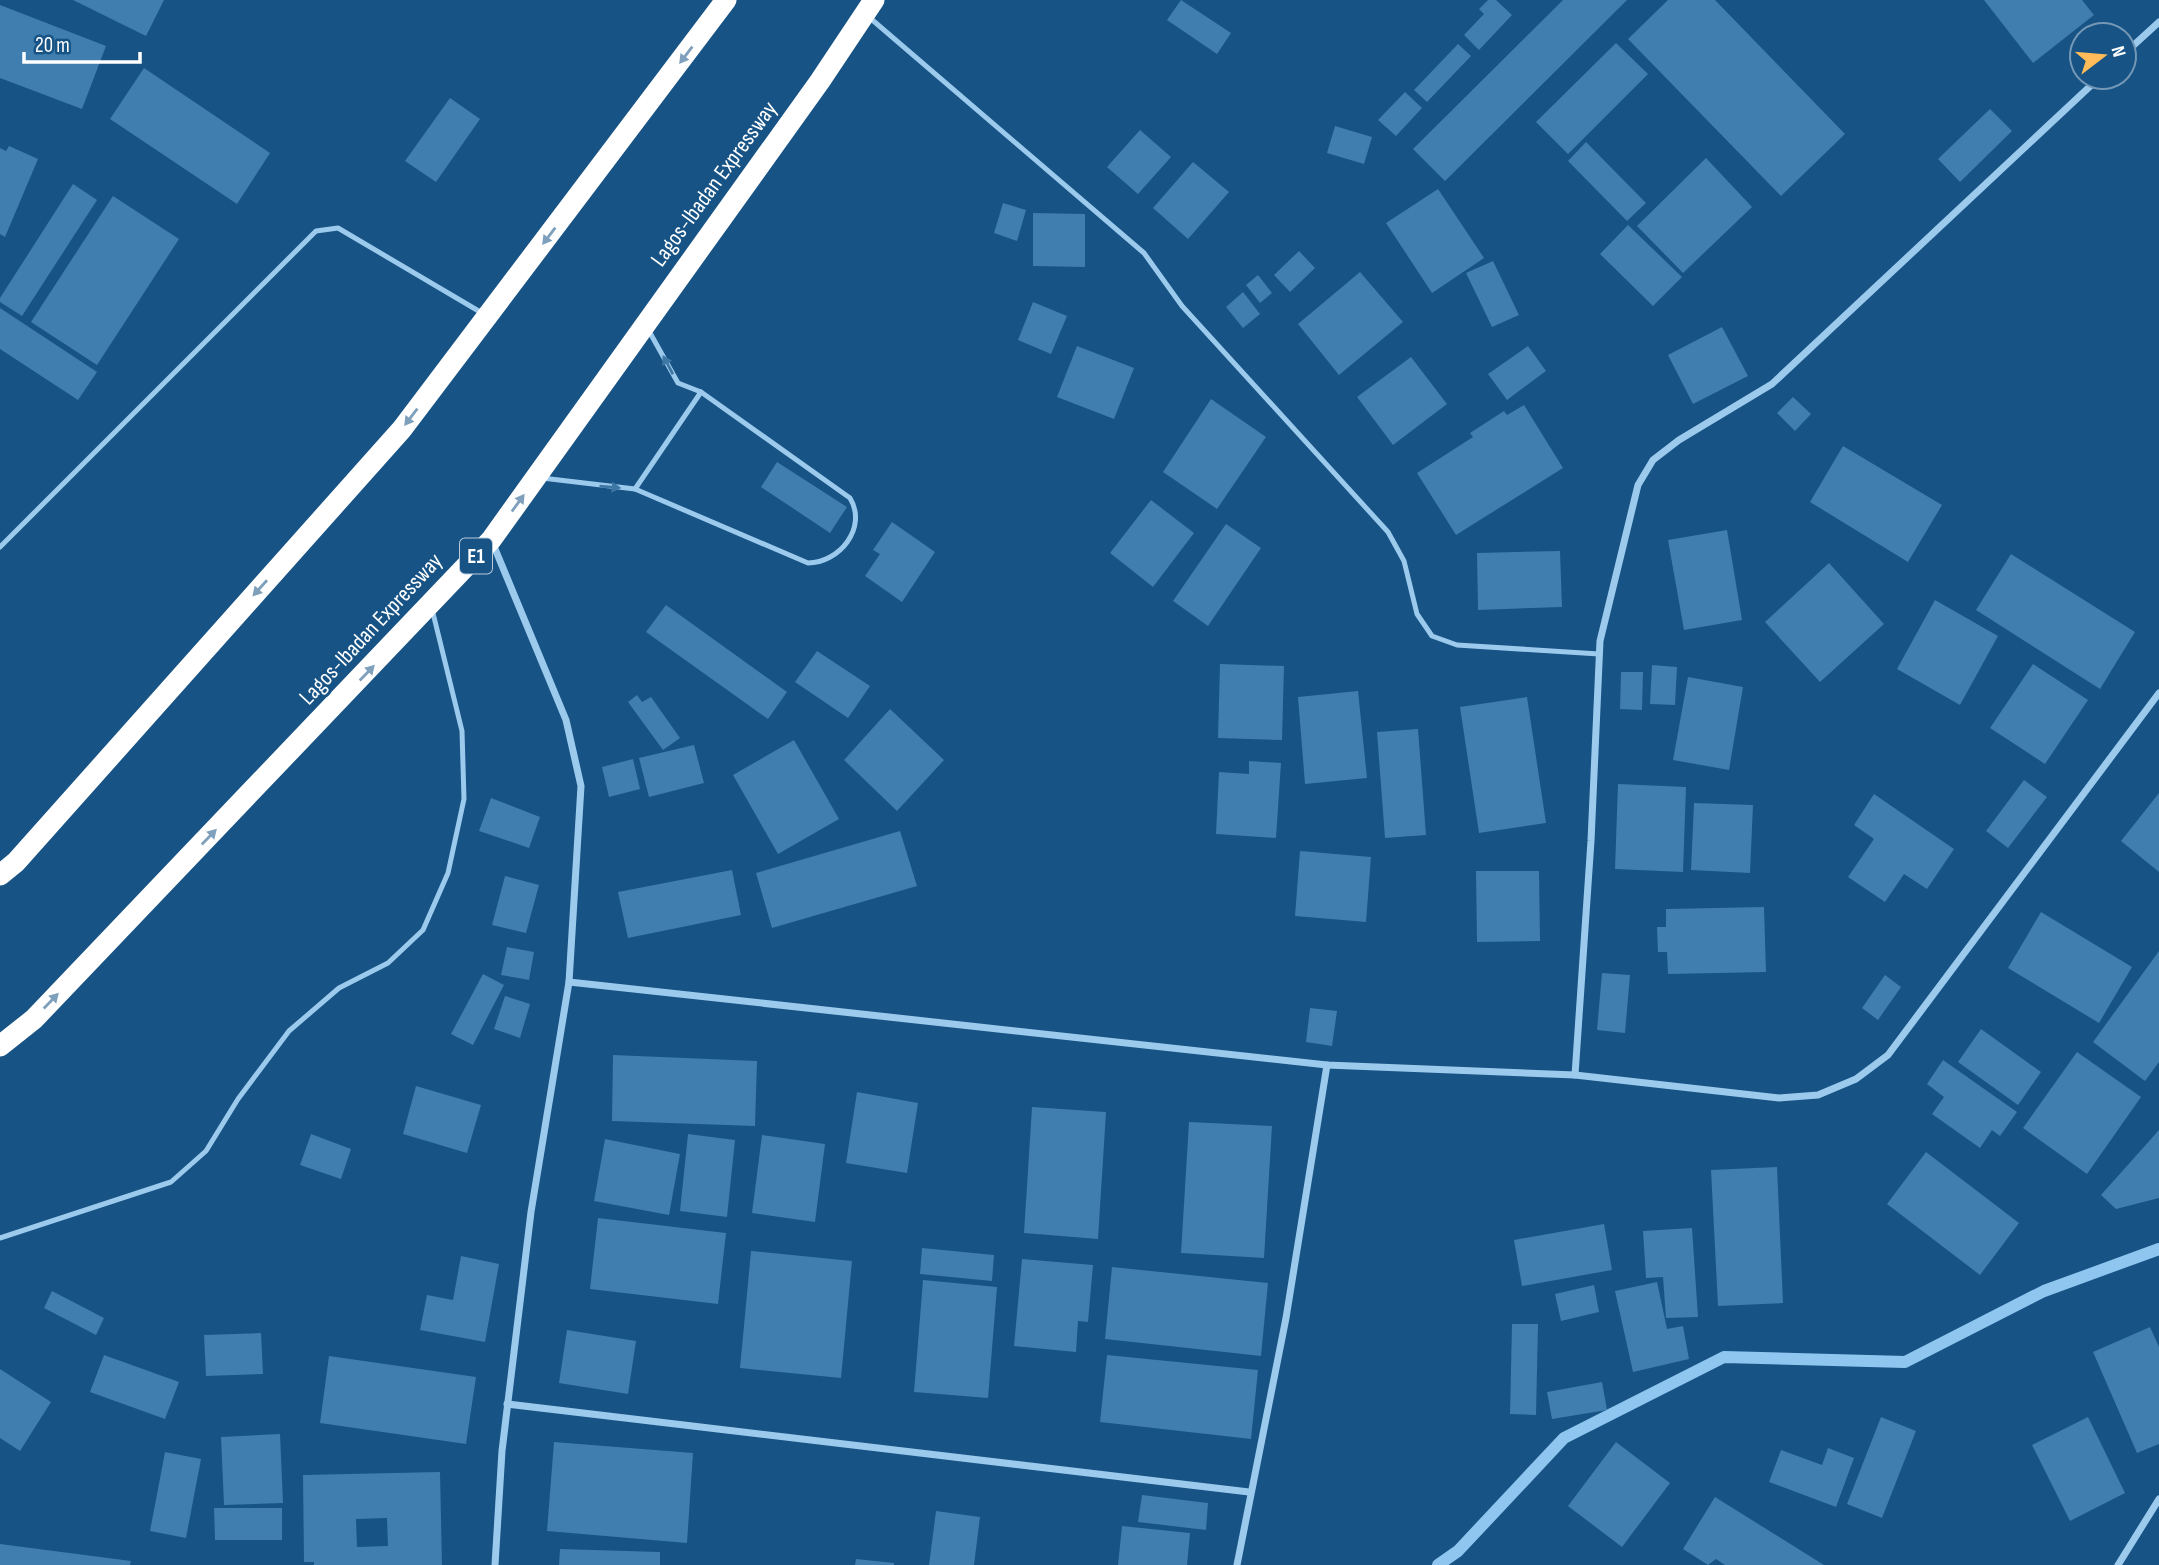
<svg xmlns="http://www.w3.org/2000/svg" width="2159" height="1565" font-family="'Sofia Sans Condensed',sans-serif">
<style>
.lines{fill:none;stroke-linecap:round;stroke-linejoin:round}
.stream{stroke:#8ec6f0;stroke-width:12}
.building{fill:#3f7eae;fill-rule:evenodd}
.service{stroke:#9ccaed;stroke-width:5}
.minor{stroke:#9ccaed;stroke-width:7}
.motorway{stroke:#fff;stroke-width:21}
.oneway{fill:#7fa0bc}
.oneway2{fill:#3f77a4}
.labels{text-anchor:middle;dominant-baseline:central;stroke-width:6;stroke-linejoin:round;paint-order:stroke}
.shield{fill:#175385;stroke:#b9cbda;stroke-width:2}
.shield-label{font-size:21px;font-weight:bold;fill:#fff}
.street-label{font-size:23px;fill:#fff;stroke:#175385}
</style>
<rect width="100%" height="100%" fill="#175385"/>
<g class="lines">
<!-- stream -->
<polyline class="stream" points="1438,1565 1458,1551 1564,1438 1724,1357 1905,1362 2044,1291 2159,1249"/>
</g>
<!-- building -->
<g class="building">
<polygon points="73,0 164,0 146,36"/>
<polygon points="1181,0 1231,33 1217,54 1167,20"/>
<polygon points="1488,0 1496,0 1512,15 1479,50 1464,35 1484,14 1479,9"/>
<polygon points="1563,0 1627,0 1445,181 1413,149"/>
<polygon points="1668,0 1715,0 1845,134 1781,196 1628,39"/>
<polygon points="1984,0 2082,0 2094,15 2033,63"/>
<polygon points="0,5 106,46 82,109 0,78"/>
<polygon points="1616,43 1648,74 1568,154 1536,122"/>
<polygon points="1458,44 1471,56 1427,102 1414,90"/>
<polygon points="144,68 270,153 237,204 110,119"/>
<polygon points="1405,92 1422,108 1396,136 1378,120"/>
<polygon points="450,98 480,119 436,182 405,161"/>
<polygon points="1990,109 2012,131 1960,182 1938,159"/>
<polygon points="1335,126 1372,137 1364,164 1327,153"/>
<polygon points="1140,130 1171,157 1138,194 1107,167"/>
<polygon points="1586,142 1646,203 1627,221 1568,161"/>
<polygon points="9,146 38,159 5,237 0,234 0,148 6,151"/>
<polygon points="1706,158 1752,207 1683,273 1637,226"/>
<polygon points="1193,162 1229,192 1188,239 1153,208"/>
<polygon points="73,184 97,200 22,316 0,302 0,298"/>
<polygon points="1438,189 1484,258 1432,293 1386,223"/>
<polygon points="113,196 179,239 97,365 31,322"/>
<polygon points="1003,203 1026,210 1017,241 994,233"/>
<polygon points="1033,213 1085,214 1085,267 1033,266"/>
<polygon points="1628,225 1682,277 1653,306 1600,254"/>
<polygon points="1299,251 1315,268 1290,292 1274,275"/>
<polygon points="1493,261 1519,315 1492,327 1466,273"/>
<polygon points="1360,272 1403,322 1339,375 1298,324"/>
<polygon points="1258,275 1272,293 1260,303 1246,285"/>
<polygon points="1243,292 1260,314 1243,328 1226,307"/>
<polygon points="1033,302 1067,316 1051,354 1018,340"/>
<polygon points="0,308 97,372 78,400 0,349"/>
<polygon points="1722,327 1748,376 1693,404 1668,355"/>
<polygon points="1077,346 1134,368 1114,419 1057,397"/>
<polygon points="1528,346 1546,371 1507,400 1488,374"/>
<polygon points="1411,357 1447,404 1393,445 1357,397"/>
<polygon points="1793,397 1811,414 1795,431 1777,413"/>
<polygon points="1211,399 1266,437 1217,509 1163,472"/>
<polygon points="1524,405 1563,468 1456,535 1417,473 1473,437 1470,433 1504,411 1507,415"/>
<polygon points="1843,446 1942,505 1908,562 1810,502"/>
<polygon points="777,462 847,507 830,533 761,487"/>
<polygon points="1151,500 1194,533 1153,587 1110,553"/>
<polygon points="892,522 935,552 902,602 865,576 880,554 873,550"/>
<polygon points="1226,524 1261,548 1208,626 1173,601"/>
<polygon points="1727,530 1742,620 1684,630 1668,540"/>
<polygon points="1560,551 1562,607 1478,610 1477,553"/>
<polygon points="2011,554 2135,632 2100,689 1976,610"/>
<polygon points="1829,563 1884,624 1820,682 1765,622"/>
<polygon points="1935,600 1998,636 1960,705 1897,669"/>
<polygon points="666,605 787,692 768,719 646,632"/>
<polygon points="817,651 870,686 848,718 795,682"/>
<polygon points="1220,664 1284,666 1282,740 1218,738"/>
<polygon points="2033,664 2088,700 2045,764 1990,728"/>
<polygon points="1652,665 1677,667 1675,705 1650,704"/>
<polygon points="1621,672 1643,672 1642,710 1620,709"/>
<polygon points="1688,677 1743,687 1729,770 1673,760"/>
<polygon points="1358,691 1367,778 1305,784 1298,697"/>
<polygon points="637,695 642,702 651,697 680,738 663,750 628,702"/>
<polygon points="1527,697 1546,823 1479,833 1460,707"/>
<polygon points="890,709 944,760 897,811 844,760"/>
<polygon points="1418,729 1426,835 1385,838 1377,732"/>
<polygon points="794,740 839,819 778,854 733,775"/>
<polygon points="694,745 704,783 649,797 639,758"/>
<polygon points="633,759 640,789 609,797 602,767"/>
<polygon points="1249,761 1281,763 1276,838 1216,834 1219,772 1249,774"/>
<polygon points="2024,780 2047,797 2008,848 1986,831"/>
<polygon points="1618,784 1686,787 1683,872 1615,869"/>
<polygon points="2159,793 2159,872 2121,841"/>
<polygon points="1874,794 1954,849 1927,889 1904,874 1885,902 1848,877 1874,839 1854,825"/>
<polygon points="491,798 540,817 529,848 479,831"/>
<polygon points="1694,803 1753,805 1750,873 1691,870"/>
<polygon points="900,831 917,886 772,928 756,873"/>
<polygon points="1300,851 1371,857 1366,922 1295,916"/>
<polygon points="732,870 741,915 628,938 618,892"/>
<polygon points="1476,871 1539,871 1540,941 1477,942"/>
<polygon points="505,876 539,885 526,933 492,925"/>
<polygon points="1764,907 1766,972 1668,974 1667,952 1658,952 1657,927 1666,927 1666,909"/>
<polygon points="2041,912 2132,967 2099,1023 2008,968"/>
<polygon points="507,947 534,952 529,980 501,975"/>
<polygon points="2159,951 2159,1062 2145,1081 2093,1042"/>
<polygon points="1602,973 1630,975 1625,1033 1597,1030"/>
<polygon points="483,974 504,985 473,1045 451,1034"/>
<polygon points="1885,975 1901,987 1878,1020 1862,1008"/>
<polygon points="505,996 530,1004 520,1038 494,1029"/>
<polygon points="1310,1008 1337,1011 1332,1046 1306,1042"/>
<polygon points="1981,1029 2041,1072 2018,1105 1958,1062"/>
<polygon points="2077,1052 2141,1097 2087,1174 2023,1128"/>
<polygon points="613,1055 757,1061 755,1126 612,1121"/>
<polygon points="1943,1060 2017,1112 2000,1136 1992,1130 1980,1148 1932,1114 1944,1097 1927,1084"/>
<polygon points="416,1086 481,1105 467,1153 403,1134"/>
<polygon points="857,1092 918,1103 907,1173 846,1163"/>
<polygon points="1032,1107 1106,1112 1098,1239 1024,1233"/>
<polygon points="1189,1122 1272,1126 1264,1258 1181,1253"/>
<polygon points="2159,1130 2159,1198 2116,1209 2101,1195"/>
<polygon points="311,1134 351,1149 341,1179 300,1165"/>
<polygon points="688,1134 735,1140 727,1217 680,1211"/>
<polygon points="762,1135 825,1144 815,1222 752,1213"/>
<polygon points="605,1139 680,1154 669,1215 594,1201"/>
<polygon points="1926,1152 2019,1223 1980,1275 1887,1204"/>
<polygon points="1777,1167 1783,1303 1718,1306 1711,1170"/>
<polygon points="598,1218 726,1233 718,1304 590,1289"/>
<polygon points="1604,1224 1612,1270 1522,1286 1514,1240"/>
<polygon points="1692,1228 1698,1317 1666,1318 1663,1277 1646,1278 1643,1231"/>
<polygon points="922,1248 994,1255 992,1281 920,1274"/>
<polygon points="751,1251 852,1261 841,1378 740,1368"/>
<polygon points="461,1256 499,1264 485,1342 420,1330 427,1295 453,1300"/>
<polygon points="1022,1259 1093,1265 1088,1322 1078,1321 1076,1352 1014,1346"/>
<polygon points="1112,1267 1268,1283 1261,1356 1105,1339"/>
<polygon points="923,1280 997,1287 988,1398 914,1392"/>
<polygon points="1657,1282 1667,1329 1683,1326 1689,1359 1633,1372 1615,1291"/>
<polygon points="1594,1285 1599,1312 1561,1321 1555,1294"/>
<polygon points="52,1291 104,1318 96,1335 44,1308"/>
<polygon points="1512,1324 1538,1324 1536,1415 1510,1414"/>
<polygon points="2150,1327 2159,1347 2159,1444 2137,1453 2093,1352"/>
<polygon points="567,1330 636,1341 628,1394 559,1383"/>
<polygon points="261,1333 263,1374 206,1376 204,1335"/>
<polygon points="104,1355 179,1382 165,1419 90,1392"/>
<polygon points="1107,1355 1258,1370 1251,1439 1100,1422"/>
<polygon points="329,1356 476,1377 466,1444 320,1423"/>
<polygon points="0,1369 51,1402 20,1451 0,1438"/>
<polygon points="1602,1382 1607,1410 1552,1419 1547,1392"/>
<polygon points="1881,1417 1916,1431 1882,1518 1847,1504"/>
<polygon points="2088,1417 2125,1493 2070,1521 2032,1445"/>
<polygon points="280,1434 283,1503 224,1505 221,1437"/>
<polygon points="554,1442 693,1453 687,1543 547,1531"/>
<polygon points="1616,1442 1670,1483 1622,1547 1568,1506"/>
<polygon points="1828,1448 1854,1458 1836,1507 1769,1482 1781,1450 1822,1465"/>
<polygon points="165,1452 201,1459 186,1538 150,1531"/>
<path d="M440,1472l2,93h-128v-3h-10l-1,-87zM387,1518l1,28 -31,1 -1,-28z"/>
<polygon points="1142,1495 1208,1503 1206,1530 1138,1522"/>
<polygon points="1715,1497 1824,1565 1725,1565 1716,1559 1708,1565 1683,1549"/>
<polygon points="214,1508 282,1508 282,1540 215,1540"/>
<polygon points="936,1511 980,1517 974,1565 929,1565"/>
<polygon points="1122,1526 1190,1533 1187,1565 1118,1565"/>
<polygon points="0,1544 131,1561 130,1565 0,1565"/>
<polygon points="560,1549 660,1552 660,1565 559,1565"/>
<polygon points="856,1559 894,1563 894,1565 855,1565"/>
</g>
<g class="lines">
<!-- service -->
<g class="service">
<polyline points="870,18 1144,253 1182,306 1388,532 1404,561 1417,614 1432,636 1457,645 1599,654"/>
<path d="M542,478l93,11 173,74c31,0 60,-35 42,-65l-149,-106 -23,-9 -29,-52"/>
<polyline points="635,489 701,392"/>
<polyline points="0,547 316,231 338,228 482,313"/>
<polyline points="0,1238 171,1182 206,1151 238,1099 289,1031 339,988 388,963 423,930 448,873 464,799 462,731 432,609"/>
</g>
<!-- minor -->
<g class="minor">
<polyline points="2124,54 2159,22"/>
<polyline points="493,544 566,720 581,786 569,982 531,1212 502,1451 495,1565"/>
<polyline points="569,982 1327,1065 1575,1075 1779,1098 1818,1095 1856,1079 1888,1055 2159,693"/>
<polyline points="1575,1075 1591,841 1600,641 1638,485 1653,460 1679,440 1772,384 2100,77"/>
<polyline points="507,1404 1249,1492"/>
<polyline points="1237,1565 1286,1318 1327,1065"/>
<polyline points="2118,1565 2159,1499"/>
</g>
<!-- motorway -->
<g class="motorway">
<polyline points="0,875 16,862 402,429 726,0"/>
<polyline points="0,1046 34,1019 491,540 820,81 874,0"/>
</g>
</g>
<!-- one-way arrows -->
<defs><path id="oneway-solid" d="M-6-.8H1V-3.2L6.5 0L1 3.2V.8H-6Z" transform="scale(1.75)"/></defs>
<g class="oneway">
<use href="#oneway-solid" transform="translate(686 55) rotate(127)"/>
<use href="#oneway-solid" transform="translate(549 236) rotate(127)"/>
<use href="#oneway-solid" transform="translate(411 417) rotate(127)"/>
<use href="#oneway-solid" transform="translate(518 503) rotate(-54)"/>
<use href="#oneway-solid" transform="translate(260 588) rotate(132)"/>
<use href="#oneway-solid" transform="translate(367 673) rotate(-46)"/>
<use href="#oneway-solid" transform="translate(209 837) rotate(-46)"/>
<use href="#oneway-solid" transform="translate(51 1001) rotate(-46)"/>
</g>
<g class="oneway2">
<use href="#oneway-solid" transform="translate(668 365) rotate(-118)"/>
<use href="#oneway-solid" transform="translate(610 487) rotate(5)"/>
</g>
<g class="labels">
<!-- shield labels -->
<rect class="shield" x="460" y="538.5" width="32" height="35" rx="5"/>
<g class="shield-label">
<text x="476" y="556">E1</text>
</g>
<!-- street labels -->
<g class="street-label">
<text transform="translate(714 184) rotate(-54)">Lagos-Ibadan Expressway</text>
<text transform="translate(371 629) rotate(-47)">Lagos-Ibadan Expressway</text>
</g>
</g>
<!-- north arrow -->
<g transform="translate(2103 56) rotate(74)"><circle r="33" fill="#175385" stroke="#7498b6" stroke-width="2"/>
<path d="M0-5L12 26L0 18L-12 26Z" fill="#ffbc58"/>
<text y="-10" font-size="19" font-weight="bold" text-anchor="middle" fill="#ffffff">N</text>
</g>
<!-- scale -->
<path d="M24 52v10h116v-10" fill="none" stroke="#ffffff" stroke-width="3.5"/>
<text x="35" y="52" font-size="21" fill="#ffffff" stroke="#175385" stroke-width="5" paint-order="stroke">20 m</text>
</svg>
